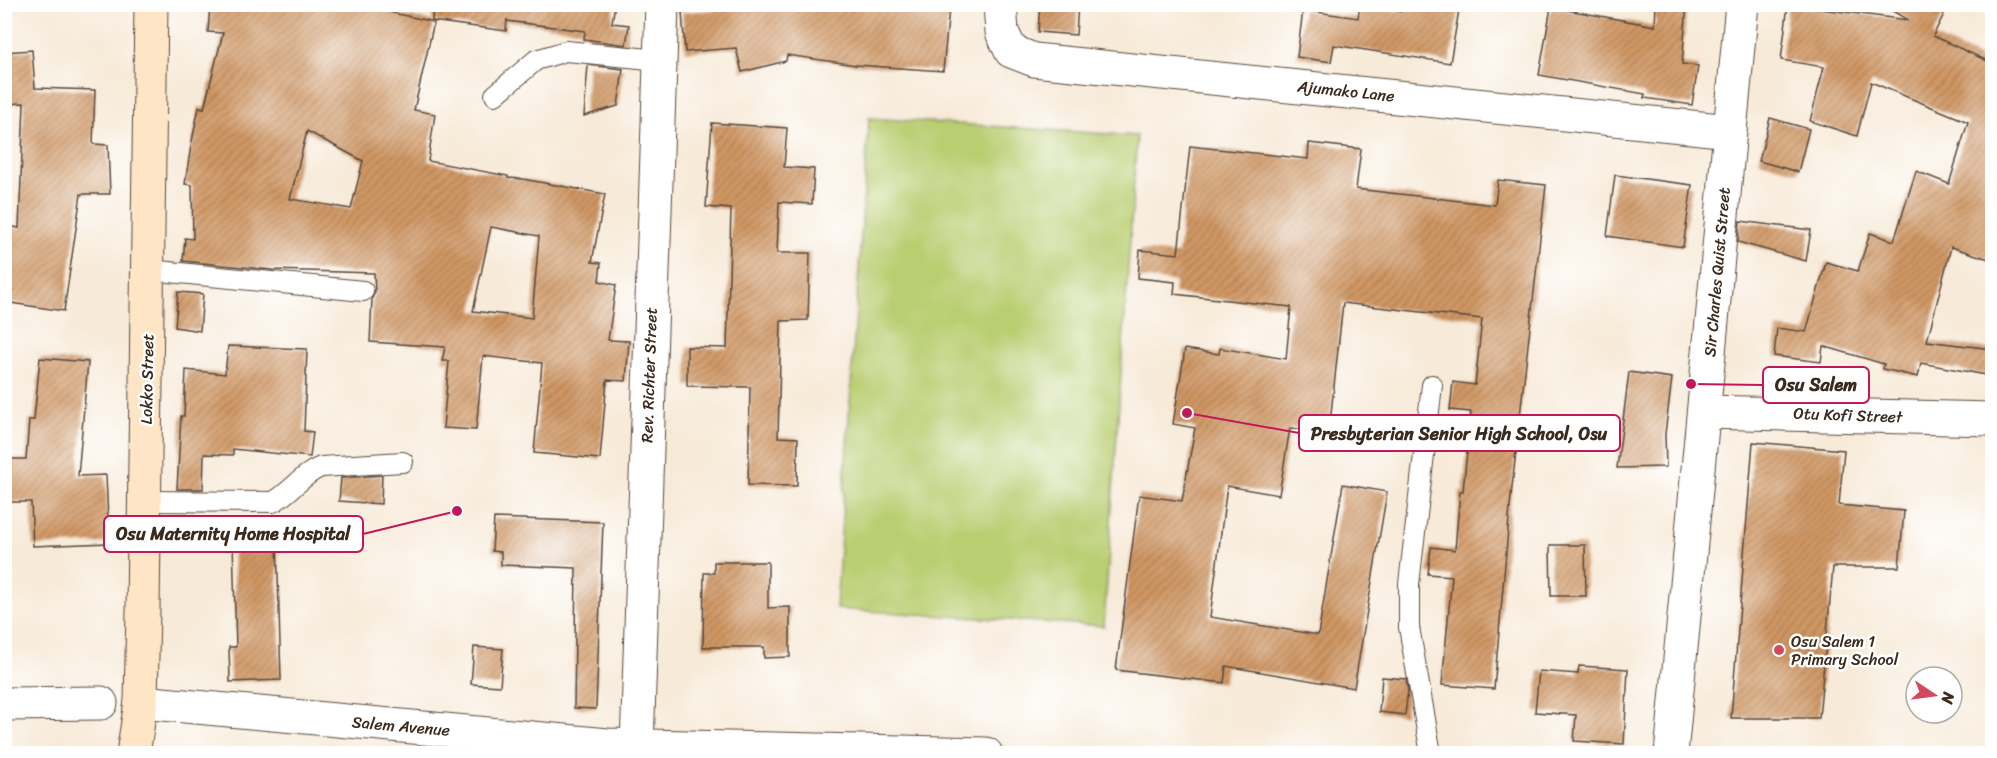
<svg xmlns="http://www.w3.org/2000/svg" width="1997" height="758" font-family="Sriracha,sans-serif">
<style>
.green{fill:#b9ce71;stroke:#7a7c48;stroke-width:1.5}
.building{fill:url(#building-hatch);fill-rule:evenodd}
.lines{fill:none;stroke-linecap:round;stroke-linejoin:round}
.lane-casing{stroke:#57473a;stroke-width:22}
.street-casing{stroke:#57473a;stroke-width:35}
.secondary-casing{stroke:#57473a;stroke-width:35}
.lane{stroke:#fff;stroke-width:20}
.street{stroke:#fff;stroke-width:33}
.secondary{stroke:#fde5c5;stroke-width:33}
.poi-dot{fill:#d1495b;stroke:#fff;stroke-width:2}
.labels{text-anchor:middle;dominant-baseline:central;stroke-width:5;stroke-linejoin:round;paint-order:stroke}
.street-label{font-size:16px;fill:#3b2a1e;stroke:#fff}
.poi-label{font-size:16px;fill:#3b2a1e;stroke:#fff;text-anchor:start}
.leader{fill:none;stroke:#c2185b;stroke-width:2}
.callout-dot{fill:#c2185b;stroke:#fff;stroke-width:2}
.callout{fill:#fff;stroke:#c2185b;stroke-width:2}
.callout-label{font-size:18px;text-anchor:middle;font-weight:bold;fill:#3b2a1e}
</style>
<defs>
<pattern id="building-hatch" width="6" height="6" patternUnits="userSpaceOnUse" patternTransform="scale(1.5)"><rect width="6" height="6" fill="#d09764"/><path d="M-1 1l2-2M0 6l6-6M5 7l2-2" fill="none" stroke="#aa7b52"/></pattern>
</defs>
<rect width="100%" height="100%" fill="#fff"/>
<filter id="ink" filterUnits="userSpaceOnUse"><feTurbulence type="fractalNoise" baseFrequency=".0167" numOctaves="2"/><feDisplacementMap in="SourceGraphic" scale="12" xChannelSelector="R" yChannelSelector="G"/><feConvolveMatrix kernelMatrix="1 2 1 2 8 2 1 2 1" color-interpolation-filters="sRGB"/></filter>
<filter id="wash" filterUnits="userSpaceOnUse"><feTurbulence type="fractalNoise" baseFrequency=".008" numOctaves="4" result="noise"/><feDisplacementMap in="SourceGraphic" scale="24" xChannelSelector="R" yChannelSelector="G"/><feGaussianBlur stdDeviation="1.35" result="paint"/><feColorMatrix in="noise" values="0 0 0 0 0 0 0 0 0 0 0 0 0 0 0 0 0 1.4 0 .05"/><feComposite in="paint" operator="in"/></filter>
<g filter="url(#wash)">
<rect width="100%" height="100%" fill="#f7ead8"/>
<!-- green -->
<polygon class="green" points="869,118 1137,136 1104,626 836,609"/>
<g id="blocks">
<!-- building -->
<g class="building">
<path d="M210,4h143l81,18 -20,88 21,4 -7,47 80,15v2l15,1 82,15 -13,68 9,1 -2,18 17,4 -8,55 21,1 -3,40 -19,-1 -7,79 -66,-6 8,-90 -59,-7 -7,74 -33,-2 6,-67h-7l3,-14 -75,-5 2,-44 3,-6 -1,-19 -102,-3 -89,-9 2,-23 8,1 -1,-54 -7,-1 6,-38 8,-39 5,1 19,-75 -15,-1zM307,131l56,30 -12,48 -61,-10zM491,227l48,9 -7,82 -59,-7z"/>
<polygon points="433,4 615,4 612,23 629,25 626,45 584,39 585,31 507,21 507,19 506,31 432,21"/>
<polygon points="724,4 899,4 949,9 943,71 856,65 787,55 786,61 742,72 736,48 685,52 682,12 725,9"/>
<polygon points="1040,4 1078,4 1076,35 1038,32"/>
<polygon points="1360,4 1401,11 1402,4 1460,4 1450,63 1334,45 1331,62 1297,57 1303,10 1358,18"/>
<polygon points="1656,4 1687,4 1682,64 1698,66 1692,105 1644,98 1645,94 1539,75 1551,7 1655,26"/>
<polygon points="1881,4 1949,4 1933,36 1992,63 1992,260 1951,247 1927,341 1992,349 1992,376 1921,363 1918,377 1883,369 1884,364 1823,346 1821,362 1774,356 1777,328 1806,332 1826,262 1858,271 1870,233 1894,241 1916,171 1949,184 1968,122 1871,82 1857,136 1810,121 1824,67 1781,60 1788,5 1908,20"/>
<polygon points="32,50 35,88 95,90 93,144 108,145 110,194 81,194 64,311 4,302 4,225 19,228 24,103 4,104 4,52"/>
<polygon points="588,65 623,69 618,106 584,116"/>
<polygon points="1770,118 1809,129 1798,172 1759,161"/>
<polygon points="712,123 787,128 784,167 814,169 812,204 779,202 777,253 810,253 808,320 781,321 778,437 798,438 797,486 748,485 750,387 687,386 687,347 727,348 731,209 706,207"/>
<polygon points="1309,143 1361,149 1356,189 1495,205 1498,180 1546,185 1511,496 1494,689 1442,685 1452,576 1428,574 1431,547 1455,550 1460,491 1463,491 1471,412 1450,410 1453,382 1475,385 1482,319 1343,303 1329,432 1290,428 1279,495 1227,486 1210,617 1318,635 1343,484 1387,492 1354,688 1226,666 1224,683 1116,670 1139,495 1182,501 1195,428 1173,424 1185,349 1219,354 1220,348 1286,359 1291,307 1174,294 1175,282 1138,278 1140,250 1178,254 1190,146 1308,159"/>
<polygon points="1615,175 1692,185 1683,247 1607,236"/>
<polygon points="1740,221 1811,230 1806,261 1738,242"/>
<polygon points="178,292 203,294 200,331 175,327"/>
<polygon points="228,346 307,349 304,431 313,432 310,457 233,449 233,455 204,454 203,489 177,489 181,416 184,416 186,370 225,374"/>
<polygon points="40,358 88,362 78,476 106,475 109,543 33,546 31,502 4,502 4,459 26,459 29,420 34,420"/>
<polygon points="1629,372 1672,378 1665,434 1666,467 1617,468"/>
<polygon points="1753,442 1844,450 1839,505 1904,511 1899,567 1833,567 1819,718 1731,718"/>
<polygon points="382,475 381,504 339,501 341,478"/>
<polygon points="494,518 603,522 596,709 574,708 576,568 501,565 501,552 492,551"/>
<polygon points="277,540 281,680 230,682 229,647 236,647 233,542"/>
<polygon points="1550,545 1585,545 1586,596 1551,596"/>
<polygon points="714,562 768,562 768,608 790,607 790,657 764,658 764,647 703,647 704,573 714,573"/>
<polygon points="474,647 503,649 500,686 471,684"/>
<polygon points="1579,666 1628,669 1624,744 1574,741 1576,715 1535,712 1539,671 1578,674"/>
<polygon points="1382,677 1406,679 1408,690 1405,715 1379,712"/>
</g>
</g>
</g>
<g filter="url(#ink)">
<use href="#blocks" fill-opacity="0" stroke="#57473a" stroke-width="1.5"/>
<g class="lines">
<defs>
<g id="lane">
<polyline points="495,95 536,60 566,51 660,60"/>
<polyline points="149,270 363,291"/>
<path d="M145,501l128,1c18,-9 28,-27 48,-35l82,-5"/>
<polyline points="1431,754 1409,627 1409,584 1432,385"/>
</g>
<g id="street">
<polyline points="1000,4 1002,32 1011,51 1034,60 1730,131"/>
<polyline points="1704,412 1992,419"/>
<polyline points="141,702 608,745 986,754"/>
<polyline points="4,704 101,703"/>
<polyline points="637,746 662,4"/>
<polyline points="1671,754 1742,4"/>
</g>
<polyline id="secondary" points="133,754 141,702 143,610 151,4"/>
</defs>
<!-- lane casing -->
<use href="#lane" class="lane-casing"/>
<!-- street casing -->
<use href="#street" class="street-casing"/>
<!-- secondary casing -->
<use href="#secondary" class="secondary-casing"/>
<!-- lane -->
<use href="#lane" class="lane"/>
<!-- street -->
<use href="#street" class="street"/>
<!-- secondary -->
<use href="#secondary" class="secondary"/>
</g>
</g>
<!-- markers -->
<circle class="poi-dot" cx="1779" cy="650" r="6"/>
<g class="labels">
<!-- street labels -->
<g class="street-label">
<text transform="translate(1346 91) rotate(6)">Ajumako Lane</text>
<text transform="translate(1717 272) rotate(-85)">Sir Charles Quist Street</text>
<text transform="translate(649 375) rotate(-88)">Rev. Richter Street</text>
<text transform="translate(147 379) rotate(-89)">Lokko Street</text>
<text transform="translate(1848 415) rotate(2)">Otu Kofi Street</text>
<text transform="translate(401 726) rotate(5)">Salem Avenue</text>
</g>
<!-- poi labels -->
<g class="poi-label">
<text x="1791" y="641">Osu Salem 1<tspan x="1791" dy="18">Primary School</tspan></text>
</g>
</g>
<!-- callouts -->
<path class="leader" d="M1691 384L1763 385M1187 413L1299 433M457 511L363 534"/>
<g class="callout-dot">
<circle cx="1691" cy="384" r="6"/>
<circle cx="1187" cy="413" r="6"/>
<circle cx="457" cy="511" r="6"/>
</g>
<g class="callout">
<rect x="1763" y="367" width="106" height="36" rx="6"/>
<rect x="1299" y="415" width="321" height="36" rx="6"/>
<rect x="104" y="516" width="259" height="36" rx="6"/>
</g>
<g class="callout-label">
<text x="1816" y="391">Osu Salem</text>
<text x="1459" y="440">Presbyterian Senior High School, Osu</text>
<text x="233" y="540">Osu Maternity Home Hospital</text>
</g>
<!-- margin -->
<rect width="1997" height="758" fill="none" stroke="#fff" stroke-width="24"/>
<!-- north arrow -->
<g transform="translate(1934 695) rotate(103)"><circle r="28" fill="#ffffff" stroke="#b1aaa5" stroke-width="1.5"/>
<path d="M0-4.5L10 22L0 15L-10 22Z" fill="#d1495b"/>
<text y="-9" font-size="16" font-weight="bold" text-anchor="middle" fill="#3b2a1e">N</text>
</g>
</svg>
